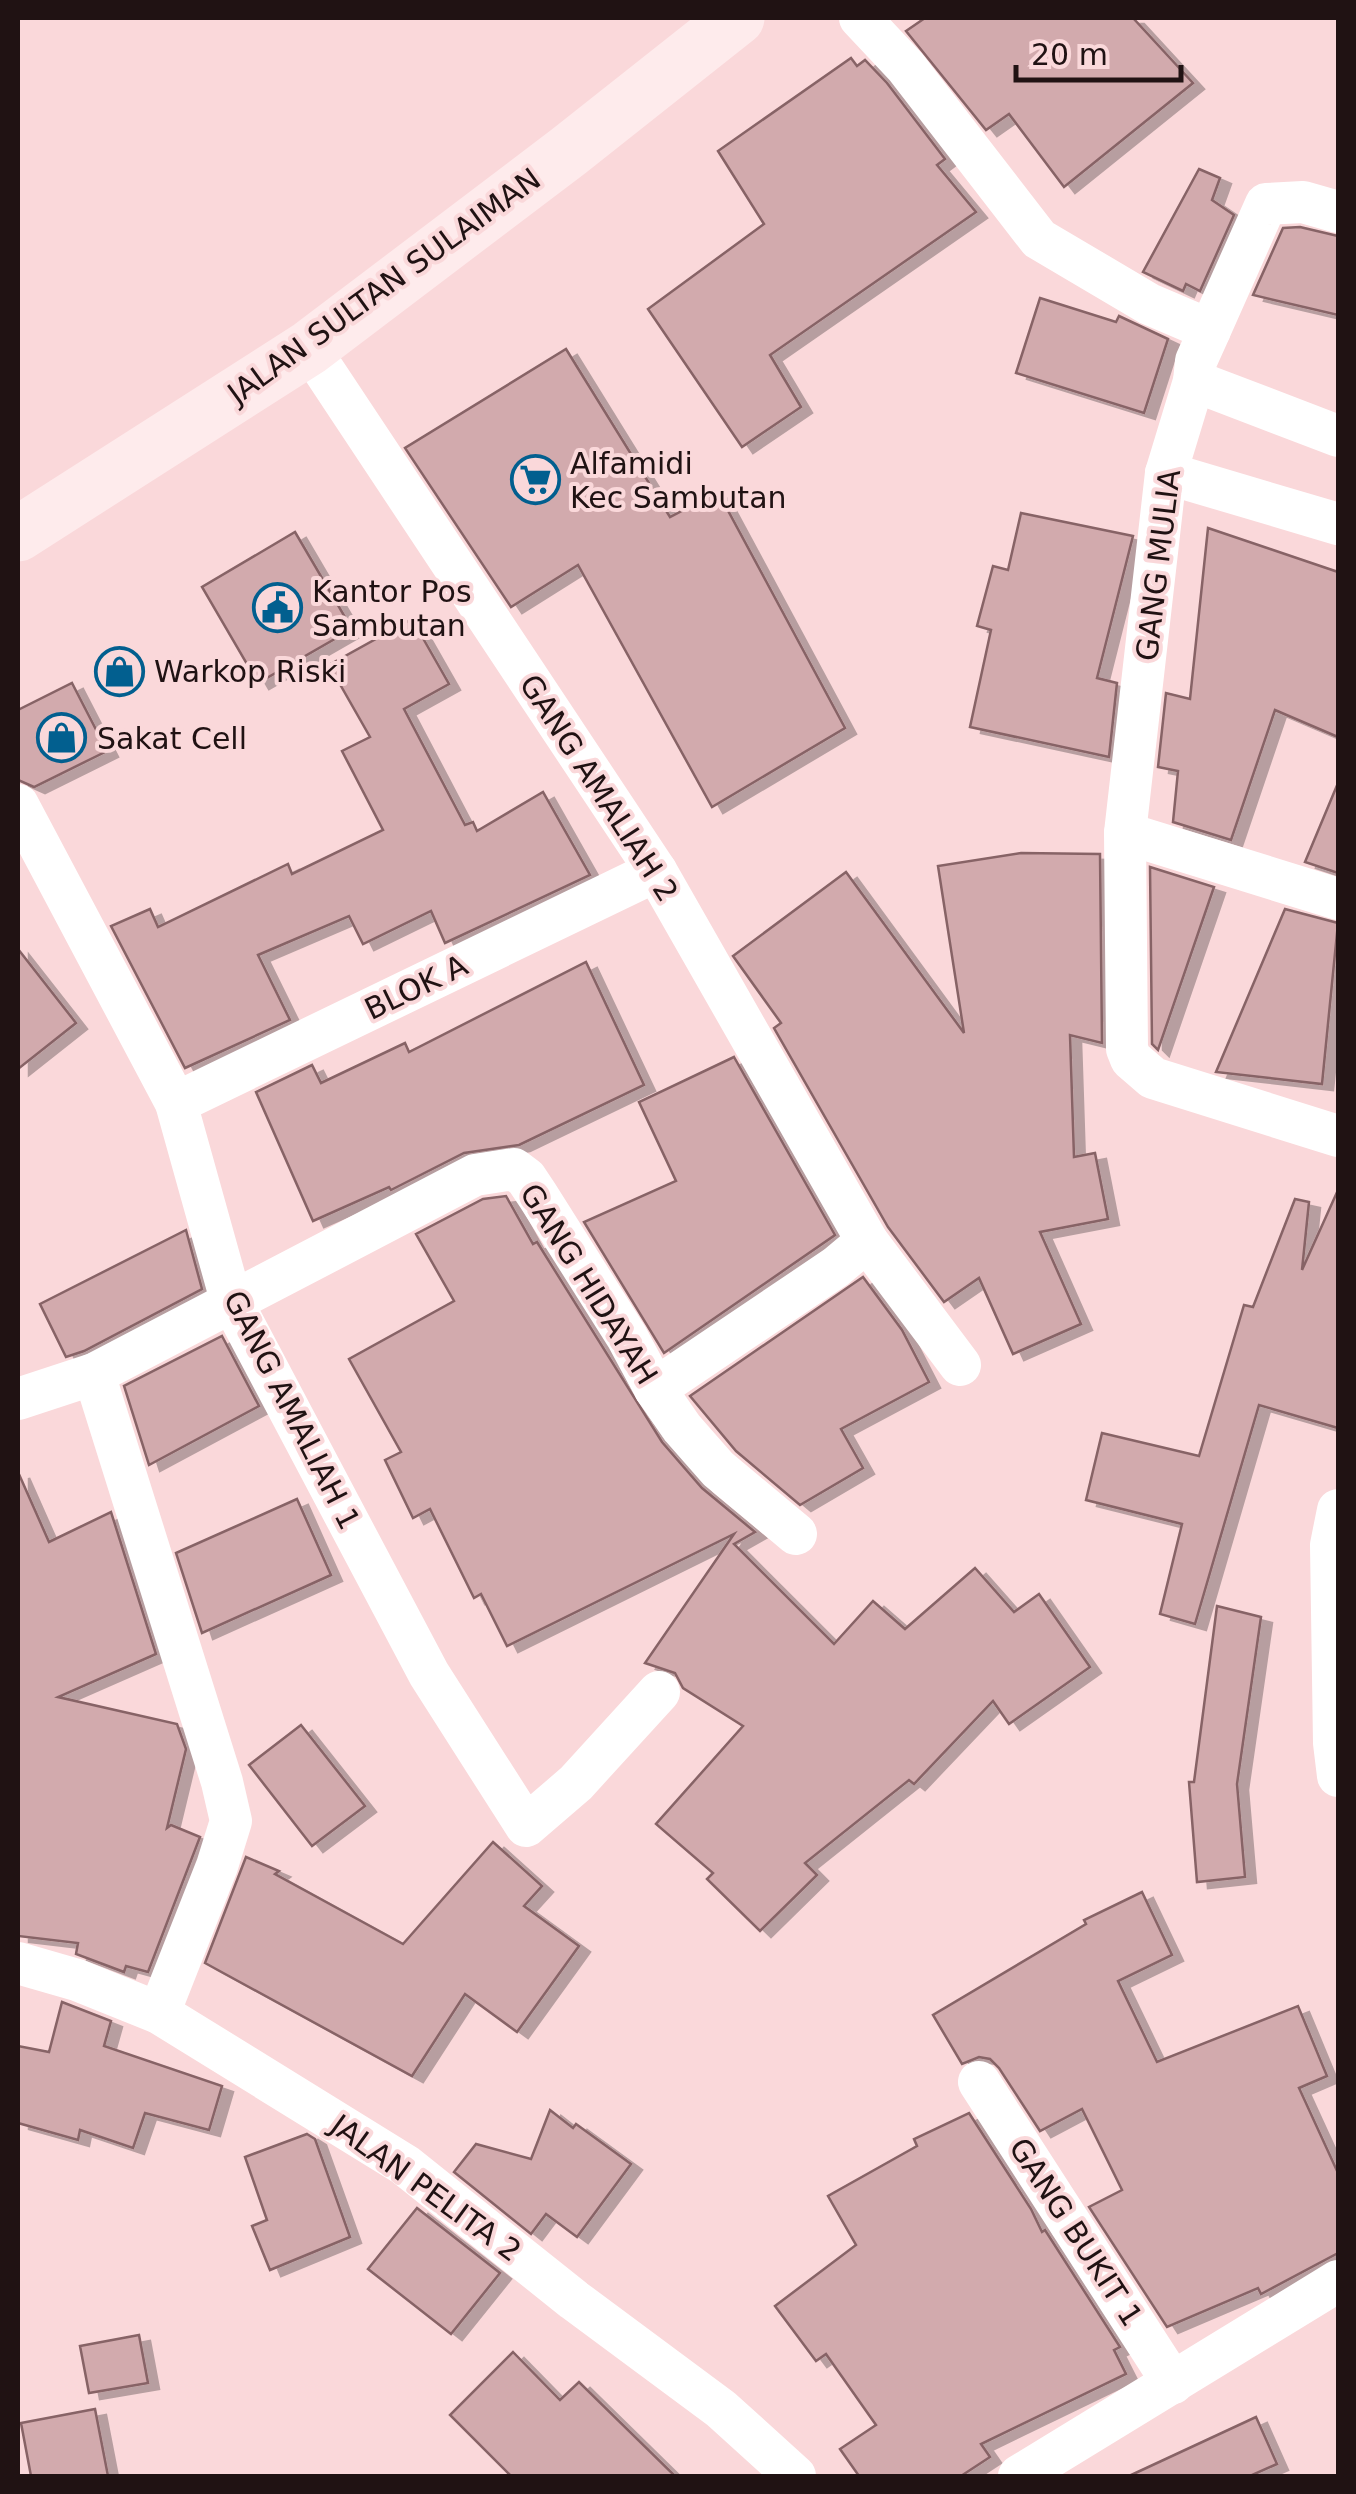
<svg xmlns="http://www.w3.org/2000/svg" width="1356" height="2494" font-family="'DejaVu Sans',sans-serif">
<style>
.building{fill:#d2aaad;stroke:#876366;stroke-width:2.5;filter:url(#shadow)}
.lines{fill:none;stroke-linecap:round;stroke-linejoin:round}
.street{stroke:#fff;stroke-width:42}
.secondary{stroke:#feebec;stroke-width:55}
.labels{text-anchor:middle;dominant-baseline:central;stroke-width:8;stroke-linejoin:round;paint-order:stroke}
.street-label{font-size:30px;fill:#201213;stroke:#fad8da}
.poi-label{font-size:30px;fill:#201213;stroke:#fad8da;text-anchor:start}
</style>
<defs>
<filter id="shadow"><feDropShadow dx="11" dy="6" stdDeviation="0" flood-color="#0004"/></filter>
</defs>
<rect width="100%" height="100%" fill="#fad8da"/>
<!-- building -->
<g class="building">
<polygon points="925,18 1133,18 1193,83 1064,187 1009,114 986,130 906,31"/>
<polygon points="851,58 857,66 865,60 887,83 945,159 937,165 976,212 770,355 801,407 742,447 648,309 764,224 718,151"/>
<polygon points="1199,169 1220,178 1212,200 1234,215 1200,291 1186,284 1183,291 1143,272"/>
<polygon points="1300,227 1338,236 1338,315 1253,295 1283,228"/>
<polygon points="1040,298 1116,322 1119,316 1168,339 1144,413 1016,373"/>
<polygon points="566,349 670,517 718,492 845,728 712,807 578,565 511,607 405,448"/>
<polygon points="1021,513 1133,536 1097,678 1117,683 1109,757 970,727 991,630 977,626 993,566 1008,570"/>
<polygon points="1208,528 1338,572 1338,737 1275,710 1231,840 1173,822 1178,771 1158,767 1166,693 1190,699"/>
<polygon points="295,532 352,629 258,683 202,587"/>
<polygon points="412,619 449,684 404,709 465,825 473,822 477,831 543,792 590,875 445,943 431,911 363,944 349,916 258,955 290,1020 185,1068 111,926 150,909 158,927 288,864 292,874 383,830 342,751 370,737 329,665"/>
<polygon points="72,683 107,751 34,787 18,780 18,710"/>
<polygon points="1338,783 1338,873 1305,862"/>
<polygon points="1021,853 1100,854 1102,1043 1070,1035 1074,1157 1095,1153 1108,1219 1040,1232 1081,1324 1013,1354 979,1278 944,1302 888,1227 774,1028 781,1023 733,956 846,872 964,1033 938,866"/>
<polygon points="1150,867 1214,887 1158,1050 1152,1044"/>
<polygon points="1285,909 1338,923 1322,1084 1216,1072"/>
<polygon points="18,949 76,1023 18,1069"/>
<polygon points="586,962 644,1085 519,1145 464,1153 391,1190 389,1187 313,1221 256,1092 312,1065 321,1083 405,1043 409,1052"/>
<polygon points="734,1057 835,1235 664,1353 584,1222 676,1181 639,1102"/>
<polygon points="1338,1190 1338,1428 1259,1405 1195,1624 1160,1614 1182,1524 1086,1500 1102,1433 1199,1456 1244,1305 1253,1307 1295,1199 1309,1202 1302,1270"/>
<polygon points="506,1196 533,1244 537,1242 662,1442 702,1488 755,1532 734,1544 834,1644 873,1601 905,1629 975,1568 1014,1612 1039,1594 1090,1667 1009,1724 993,1701 914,1784 909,1780 805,1863 817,1875 760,1931 707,1879 713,1873 656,1824 743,1726 683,1688 675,1673 645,1663 734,1534 507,1646 481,1594 474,1598 430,1509 413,1518 385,1460 401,1452 349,1359 454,1301 416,1234 483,1199"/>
<polygon points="186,1230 202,1289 84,1351 66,1357 40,1304"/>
<polygon points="863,1277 902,1330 929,1382 841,1429 863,1468 800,1505 736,1451 690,1396"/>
<polygon points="222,1336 259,1406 149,1465 124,1386"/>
<polygon points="18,1472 49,1542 111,1512 156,1654 58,1697 177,1724 186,1749 167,1828 171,1825 200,1837 148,1972 126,1966 124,1972 76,1954 78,1943 18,1936"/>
<polygon points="297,1499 331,1575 202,1633 176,1553"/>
<polygon points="1217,1606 1261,1617 1237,1784 1245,1877 1197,1882 1189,1782 1194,1782"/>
<polygon points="301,1725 365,1806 312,1846 249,1765"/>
<polygon points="493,1842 542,1886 524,1906 579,1946 517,2032 465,1994 412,2076 205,1963 246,1857 279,1871 275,1874 403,1944"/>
<polygon points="1142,1892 1172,1955 1118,1981 1157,2062 1298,2006 1327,2076 1299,2088 1338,2173 1338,2253 1261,2294 1258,2288 1167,2327 1089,2207 1122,2190 1082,2109 1040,2131 999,2068 990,2059 979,2057 962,2064 933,2015 1086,1924 1084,1920"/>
<polygon points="62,2002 111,2021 104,2046 222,2086 209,2130 145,2113 133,2148 80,2130 78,2140 18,2123 18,2046 49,2052"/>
<polygon points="550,2110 573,2128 576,2124 631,2164 577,2237 546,2214 531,2234 454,2172 476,2144 531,2159"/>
<polygon points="969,2113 1031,2209 1042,2232 1045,2230 1120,2347 1114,2350 1126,2374 981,2444 990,2457 961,2476 859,2476 840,2449 876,2425 826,2354 816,2361 775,2306 856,2245 828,2196 917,2146 914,2139"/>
<polygon points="307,2134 315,2139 350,2237 270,2270 252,2226 267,2220 245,2157"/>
<polygon points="417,2208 500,2273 451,2334 368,2269"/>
<polygon points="139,2335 148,2383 89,2393 80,2346"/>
<polygon points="513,2352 560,2400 579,2382 675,2476 511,2476 450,2415"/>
<polygon points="95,2409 108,2476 31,2476 21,2423"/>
<polygon points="1256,2417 1277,2464 1250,2476 1129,2476"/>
</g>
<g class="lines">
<!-- street -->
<g class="street">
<polyline points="860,18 906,67 1039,239 1149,304 1210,330 1196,361 1194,381 1166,473 1125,833 1127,1049 1131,1059 1153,1078 1338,1136"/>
<polyline points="1210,330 1266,204 1303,202 1338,212"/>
<polyline points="309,348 656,871 867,1241 960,1365"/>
<polyline points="1194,381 1338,436"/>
<polyline points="1166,473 1338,524"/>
<polyline points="18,805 176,1103 231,1300 429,1674 526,1826 576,1783 659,1692"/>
<polyline points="1125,833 1338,899"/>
<polyline points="176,1103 656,871"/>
<polyline points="94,1374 222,1782 231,1821 217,1866 159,2013"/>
<polyline points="655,1389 836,1267 867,1241"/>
<polyline points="18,1399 94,1374 475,1175 514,1169 526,1178 538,1196 627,1337 655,1389 682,1428 718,1469 796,1534"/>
<polyline points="1338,1510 1331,1545 1334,1743 1338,1776"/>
<polyline points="18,1963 77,1980 159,2013 405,2165 574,2300 721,2409 795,2476"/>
<polyline points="979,2082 1173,2383"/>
<polyline points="1019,2476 1338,2281"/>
</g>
<!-- secondary -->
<polyline class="secondary" points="18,534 309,348 569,151 737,18"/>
</g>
<!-- icons -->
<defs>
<symbol id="supermarket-ring" viewBox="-11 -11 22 22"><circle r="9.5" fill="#fad8da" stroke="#025f8f" stroke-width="1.5"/><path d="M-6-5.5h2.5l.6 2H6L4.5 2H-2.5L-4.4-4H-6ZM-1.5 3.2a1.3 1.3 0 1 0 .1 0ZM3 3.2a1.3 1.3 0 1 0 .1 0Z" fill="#025f8f"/></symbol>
<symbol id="civic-ring" viewBox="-11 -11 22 22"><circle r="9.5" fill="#fad8da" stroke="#025f8f" stroke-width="1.5"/><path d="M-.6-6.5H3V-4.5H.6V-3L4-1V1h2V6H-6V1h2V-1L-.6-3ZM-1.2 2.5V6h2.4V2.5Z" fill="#025f8f"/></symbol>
<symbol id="shop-ring" viewBox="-11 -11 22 22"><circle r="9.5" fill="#fad8da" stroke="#025f8f" stroke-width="1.5"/><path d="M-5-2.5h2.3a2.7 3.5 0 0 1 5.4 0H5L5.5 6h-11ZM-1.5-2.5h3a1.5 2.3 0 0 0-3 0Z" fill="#025f8f"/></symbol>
</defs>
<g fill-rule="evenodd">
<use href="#supermarket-ring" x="508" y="452" width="55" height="55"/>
<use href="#civic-ring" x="250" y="580" width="55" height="55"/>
<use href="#shop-ring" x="92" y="644" width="55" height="55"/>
<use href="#shop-ring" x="34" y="710" width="55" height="55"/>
</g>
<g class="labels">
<!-- street labels -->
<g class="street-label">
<text transform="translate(384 286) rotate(-36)">JALAN SULTAN SULAIMAN</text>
<text transform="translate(1158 565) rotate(-83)">GANG MULIA</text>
<text transform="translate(599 788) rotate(57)">GANG AMALIAH 2</text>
<text transform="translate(416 987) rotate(-26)">BLOK A</text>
<text transform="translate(589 1284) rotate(58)">GANG HIDAYAH</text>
<text transform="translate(292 1410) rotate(63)">GANG AMALIAH 1</text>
<text transform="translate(426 2188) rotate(36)">JALAN PELITA 2</text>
<text transform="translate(1076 2232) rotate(57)">GANG BUKIT 1</text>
</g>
<!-- poi labels -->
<g class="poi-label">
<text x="570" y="463">Alfamidi<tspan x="570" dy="34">Kec Sambutan</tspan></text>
<text x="312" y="591">Kantor Pos<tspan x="312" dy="34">Sambutan</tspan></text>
<text x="154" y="671">Warkop Riski</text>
<text x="97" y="738">Sakat Cell</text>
</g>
</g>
<!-- border -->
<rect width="1356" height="2494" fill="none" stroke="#201213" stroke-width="40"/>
<!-- scale -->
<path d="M1016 65v15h165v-15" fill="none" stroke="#201213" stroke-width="5"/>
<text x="1031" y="65" font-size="30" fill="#201213" stroke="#fad8da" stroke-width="8" paint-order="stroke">20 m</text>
</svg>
